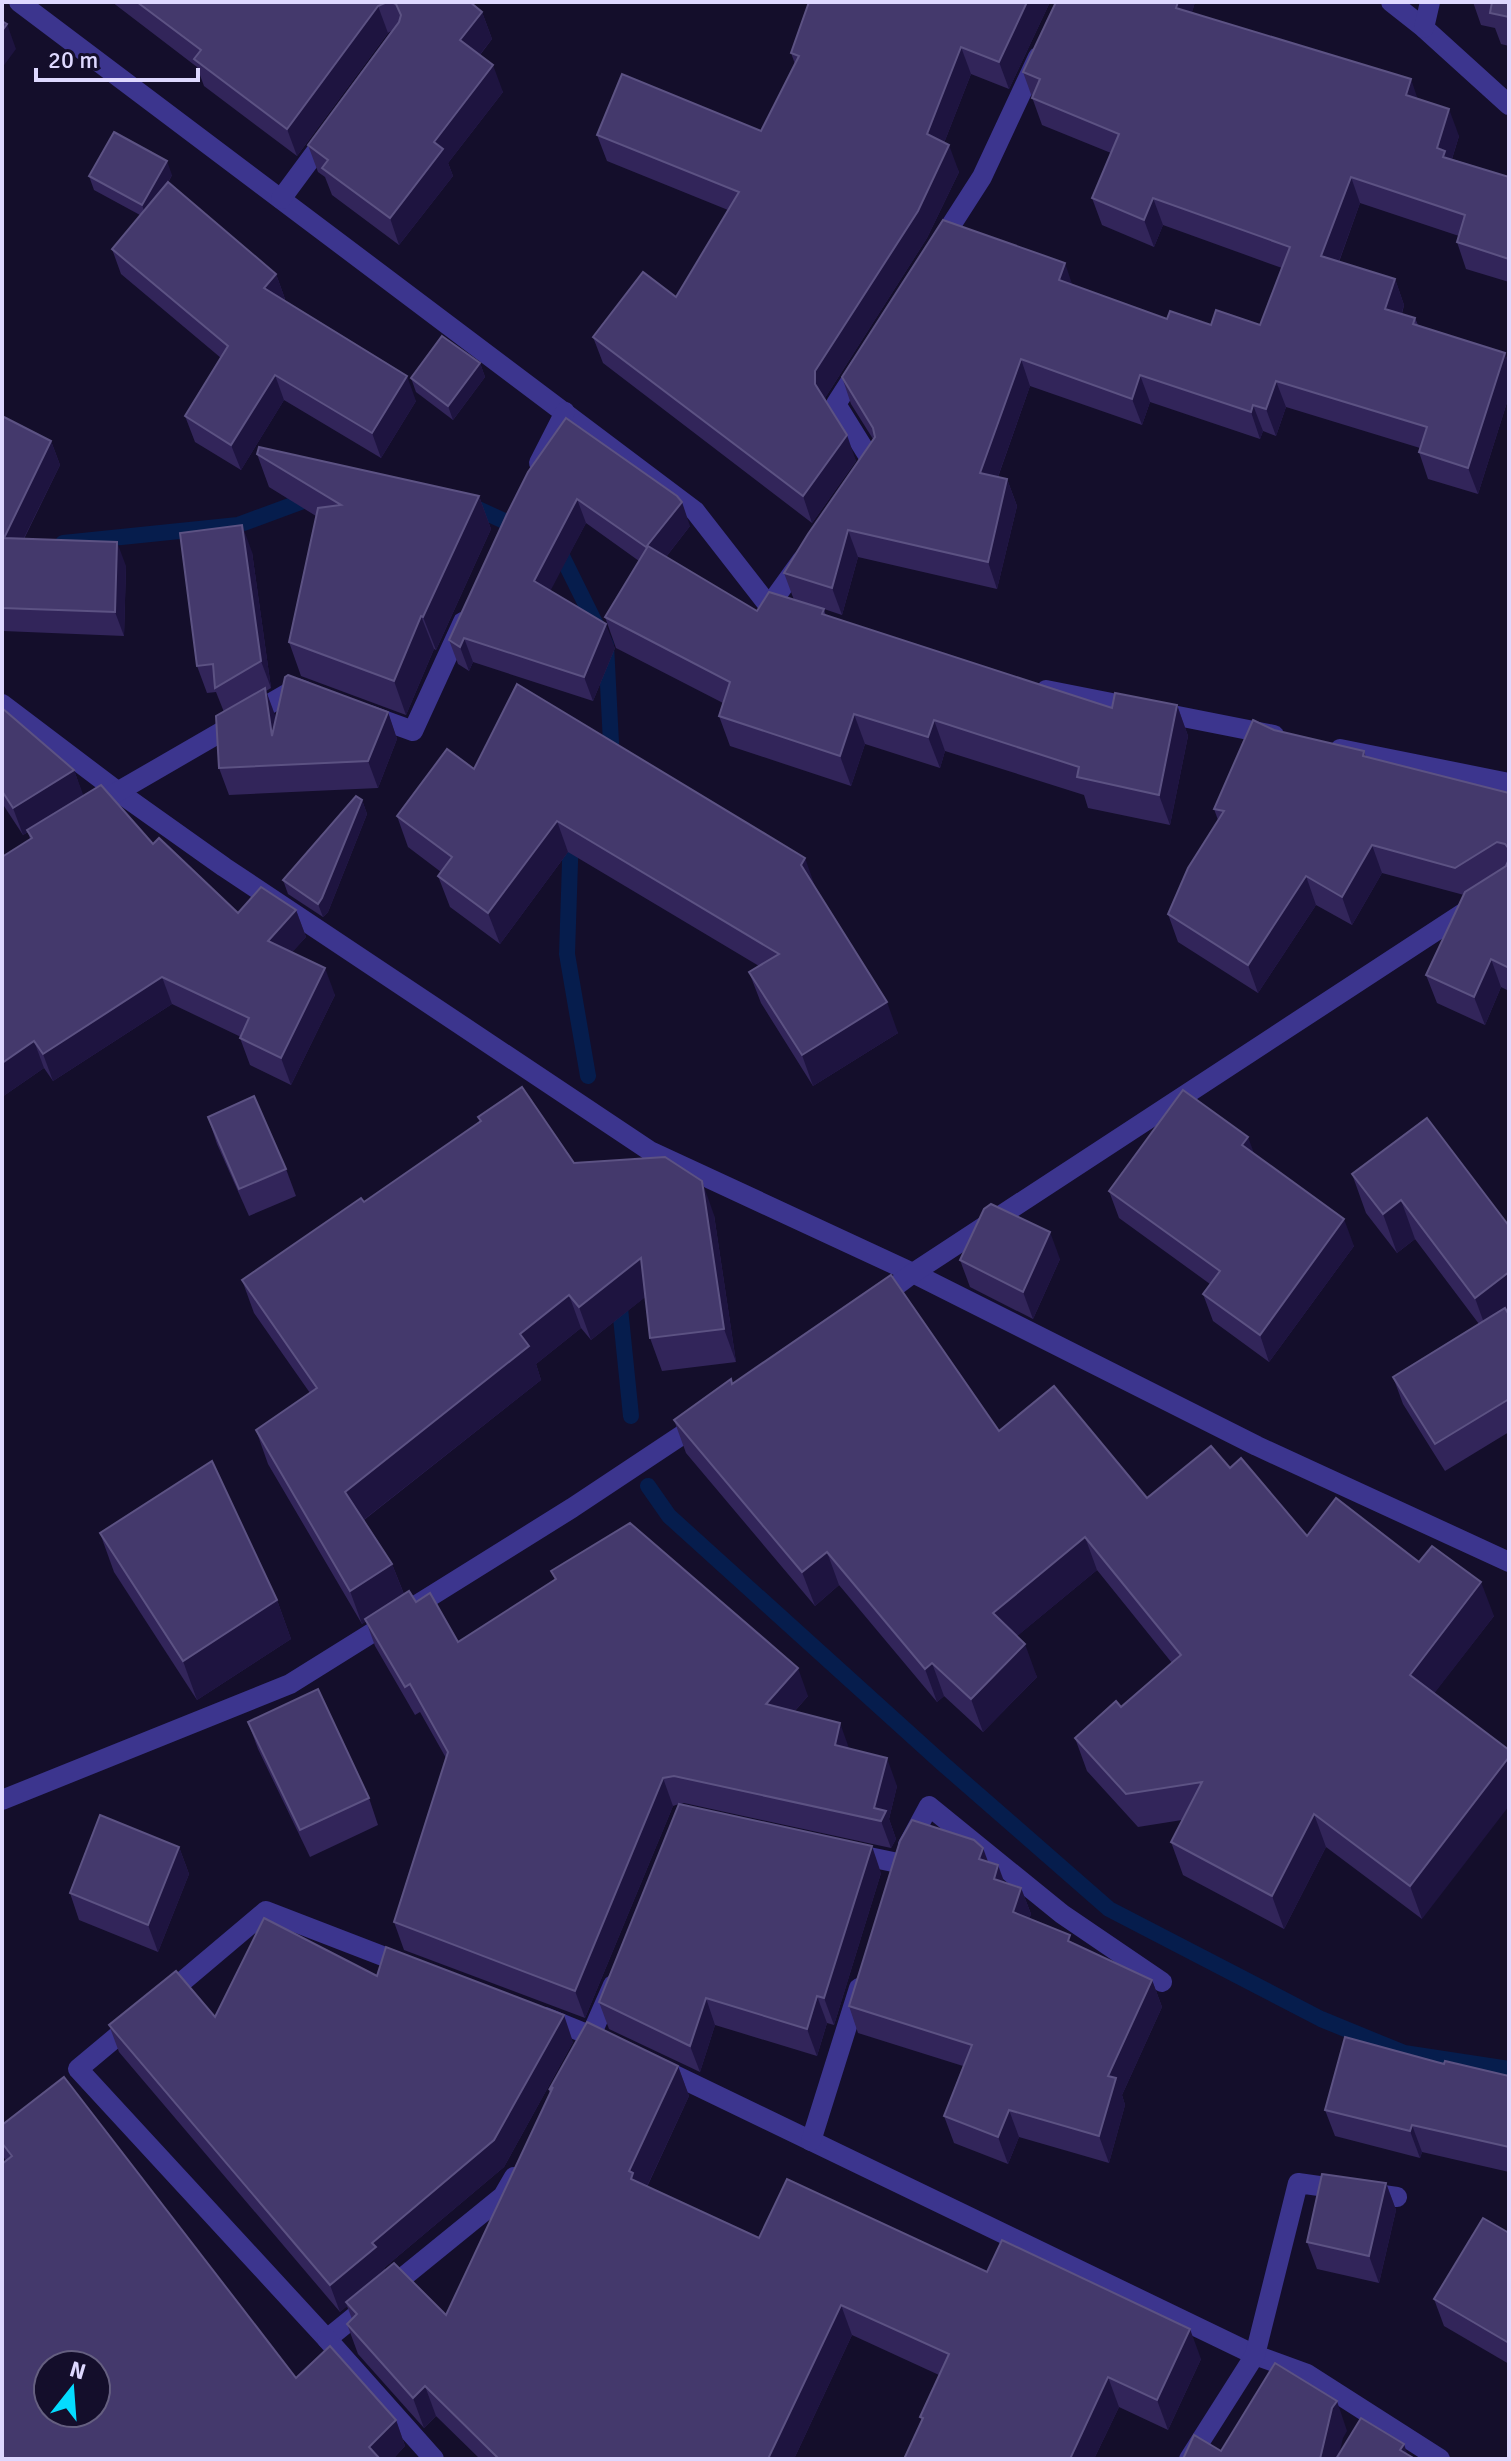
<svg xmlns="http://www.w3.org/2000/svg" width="1511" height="2461" font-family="Signika,sans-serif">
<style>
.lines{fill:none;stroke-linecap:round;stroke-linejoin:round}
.stream{stroke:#061d4d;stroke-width:16}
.minor{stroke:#3c358e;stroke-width:20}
.wall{fill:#32255a}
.shaded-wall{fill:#1e1440}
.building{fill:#44396c;stroke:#5c5283;stroke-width:2;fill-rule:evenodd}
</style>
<rect width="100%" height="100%" fill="#140e2b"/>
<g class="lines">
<!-- stream -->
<g class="stream">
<polyline points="465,503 524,530"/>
<polyline points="63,543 238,525 314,497"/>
<polyline points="556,544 606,645 611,743 603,759"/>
<polyline points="571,832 567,954 588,1076"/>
<polyline points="619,1298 631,1416"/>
<polyline points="648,1486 669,1516 942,1763 1109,1909 1321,2019 1404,2053 1509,2069"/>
</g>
<!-- minor -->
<g class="minor">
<polyline points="19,2 695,511 769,606 786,611"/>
<polyline points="1391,2 1424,28 1509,105"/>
<polyline points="1424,28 1430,2"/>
<polyline points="281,199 329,134"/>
<polyline points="939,244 982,177 1038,57"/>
<polyline points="861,365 836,404 872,462 865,473"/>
<polyline points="539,463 565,412"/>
<polyline points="769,606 802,560"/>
<polyline points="1046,690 1274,735"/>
<polyline points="2,704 117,791 224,867 650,1151 913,1273 1257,1446 1509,1562"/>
<polyline points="369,715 413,731 463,622"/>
<polyline points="1340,749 1509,783"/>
<polyline points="107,798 297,688 305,691"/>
<polyline points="877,1300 913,1273 1509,883"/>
<polyline points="2,1800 290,1684 572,1508 703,1421"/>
<polyline points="908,1845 929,1806 1062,1914 1162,1982"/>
<polyline points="850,1853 898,1863"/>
<polyline points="164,1997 266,1911 406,1965"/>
<polyline points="545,2017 604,2041"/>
<polyline points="133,2023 78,2069 327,2339 503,2196 514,2177"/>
<polyline points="584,2051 613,1985"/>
<polyline points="658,2067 1255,2355 1307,2374 1440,2459"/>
<polyline points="811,2141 859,1988"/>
<polyline points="327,2339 434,2459"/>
<polyline points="1189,2459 1255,2355 1298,2183 1397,2197"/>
</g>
</g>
<!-- wall -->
<g class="wall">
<polygon points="112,2 470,2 482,12 492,39 480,55 503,92 448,163 453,176 399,245 332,195 325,177 318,172 308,145 391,31 388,33 297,156 204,86 197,67"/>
<polygon points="809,2 1050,2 1009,89 971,74 944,143 959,172 927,238 825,398 856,461 812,523 603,363 593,337 676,297 728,210 607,161 597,135 761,131 795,64 791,53"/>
<polygon points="1056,2 1195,2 1192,12 1418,99 1459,136 1452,159 1509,177 1509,282 1466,269 1457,242 1459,236 1360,203 1339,262 1395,279 1404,305 1402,314 1415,318 1418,325 1505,353 1509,365 1509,396 1478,494 1428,479 1419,452 1420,448 1286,407 1276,436 1263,431 1260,439 1150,402 1142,425 1030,386 998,477 1007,479 1017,506 997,589 858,557 842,615 824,609 826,616 1112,708 1177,705 1188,736 1170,825 1088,808 1084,795 945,751 940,768 865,744 851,786 730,746 719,716 723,703 616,648 605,617 639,561 586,523 550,590 615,648 593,701 473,662 469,671 458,664 449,640 528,472 690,526 666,557 757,611 794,600 784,573 873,439 851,404 842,377 1073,285 1167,319 1211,325 1260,325 1282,268 1163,225 1154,247 1102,225 1092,198 1111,153 1042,125 1023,72"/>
<polygon points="1473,2 1509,2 1509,46 1501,44 1495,28 1481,25"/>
<polygon points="172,175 168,183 276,274 285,299 284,301 416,401 381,458 284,400 241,470 195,442 185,416 221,358 121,274 112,249 140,215 94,190 89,176"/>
<polygon points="480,363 485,377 453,420 416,392 411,378"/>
<polygon points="2,416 51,441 60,465 24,539 126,566 124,636 3,631 2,628"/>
<polygon points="257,454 479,496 491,529 436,650 434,649 406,715 301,676 289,642 316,516 269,487"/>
<polygon points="252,552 271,688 266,691 276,720 388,712 397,739 378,788 229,795 219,768 224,712 216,692 207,693 197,666"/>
<polygon points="2,708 74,770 83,796 153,844 238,913 296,910 306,937 292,952 335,995 291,1085 250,1065 240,1038 241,1037 172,1004 53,1081 44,1068 2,1097 30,839 28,832 23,835 2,803"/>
<polygon points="1274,730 1364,751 1366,757 1509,793 1509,991 1501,987 1485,1025 1437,1003 1426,975 1464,895 1382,873 1352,925 1316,905 1258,993 1178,942 1168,914 1218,820 1214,809"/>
<polygon points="474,769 816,889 898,1033 813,1086 761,1003 749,972 759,966 568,852 500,944 450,907 438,876 441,872 408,847 397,816"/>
<polygon points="362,800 367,814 328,912 323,917 288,894 283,880"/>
<polygon points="208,1117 286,1169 296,1196 249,1216 217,1144"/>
<polygon points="478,1117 574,1163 714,1215 736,1362 662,1371 650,1338 645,1297 591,1340 581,1328 536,1364 541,1380 364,1520 392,1564 404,1594 416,1602 458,1642 555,1580 551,1571 808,1696 794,1712 849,1749 897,1786 889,1819 896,1839 891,1848 684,1803 680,1804 881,1873 834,2025 827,2023 817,2056 715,2025 700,2072 609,2029 599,2002 679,1804 673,1806 585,2018 404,1950 394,1922 446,1758 420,1712 415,1715 375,1646 366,1621 362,1624 268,1464 256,1430 310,1393 254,1313 242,1280 364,1202 480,1122"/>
<polygon points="1254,1154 1354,1246 1269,1362 1213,1321 1203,1294 1210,1284 1119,1218 1109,1191"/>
<polygon points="1352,1174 1509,1226 1509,1432 1445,1471 1403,1404 1393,1377 1479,1324 1415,1239 1397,1253 1366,1213"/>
<polygon points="1060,1259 1033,1319 970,1287 960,1260"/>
<polygon points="733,1383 999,1431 1147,1498 1230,1468 1307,1536 1419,1562 1494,1616 1434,1693 1422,1919 1326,1847 1284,1929 1183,1875 1171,1842 1182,1820 1138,1827 1087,1771 1075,1738 1121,1707 1172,1663 1097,1570 1017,1636 1037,1677 983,1732 944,1696 937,1702 839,1585 815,1606 686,1453 674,1420"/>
<polygon points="100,1533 277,1600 291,1639 197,1700 114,1572"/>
<polygon points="248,1722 369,1798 378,1825 310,1857 258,1749"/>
<polygon points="179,1847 189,1874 158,1952 79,1920 70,1893"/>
<polygon points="988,1862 1005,1883 1021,1888 1031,1914 1029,1919 1073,1944 1152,1980 1162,2007 1122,2095 1125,2105 1109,2163 1019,2137 1008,2164 954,2143 944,2116 963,2066 858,2033 849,2006"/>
<polygon points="377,1976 573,2042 504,2167 384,2268 385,2270 446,2315 550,2093 549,2090 678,2066 689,2096 647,2187 759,2238 987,2272 1201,2359 1168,2430 1119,2407 1094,2459 904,2459 922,2422 920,2417 939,2375 852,2335 794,2459 480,2459 436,2416 424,2428 358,2354 347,2324 352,2319 347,2306 340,2312 119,2052 109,2025 215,2017"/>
<polygon points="1509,2076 1509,2172 1422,2152 1420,2158 1335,2136 1325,2110"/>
<polygon points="2,2125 296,2378 396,2420 405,2446 393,2459 2,2459 6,2161 2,2154"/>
<polygon points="1386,2183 1396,2210 1379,2283 1317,2269 1307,2242"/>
<polygon points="1509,2233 1509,2364 1444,2326 1434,2299"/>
</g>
<!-- shaded-wall -->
<g class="shaded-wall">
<polygon points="1027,2 1050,2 1009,89 999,62"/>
<polygon points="1178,2 1195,2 1186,34 1176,8"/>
<polygon points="378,6 388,33 297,156 287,129"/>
<polygon points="482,12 492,39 470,67 460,40"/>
<polygon points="7,24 16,49 2,68 2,31"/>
<polygon points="961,47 971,74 937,161 927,134"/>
<polygon points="493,65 503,92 448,163 453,176 399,245 390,218 434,142"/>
<polygon points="1411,79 1420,106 1406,95"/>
<polygon points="1449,109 1459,136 1450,165 1437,148"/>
<polygon points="949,145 959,172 927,238 825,398 825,411 815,384 815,371"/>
<polygon points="167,161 172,175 147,219 142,205"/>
<polygon points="1351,177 1360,203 1331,283 1321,256"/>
<polygon points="1153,198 1163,225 1154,247 1144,220"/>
<polygon points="1065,263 1074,290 1059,280"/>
<polygon points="276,274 285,299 273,314 264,288"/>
<polygon points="1395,279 1404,305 1395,335 1385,309"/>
<polygon points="1505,353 1509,365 1509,396 1478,494 1468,468"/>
<polygon points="1021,359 1030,386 990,499 980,473"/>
<polygon points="480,363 485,377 453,420 448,406"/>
<polygon points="275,375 284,400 241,470 231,445"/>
<polygon points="1140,375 1150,402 1142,425 1132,399"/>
<polygon points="407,376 416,401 381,458 372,433"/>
<polygon points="1276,381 1286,407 1276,436 1266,409"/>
<polygon points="1253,405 1263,431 1260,439 1251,412"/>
<polygon points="847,435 856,461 812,523 803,496"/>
<polygon points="51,441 60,465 12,562 4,538"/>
<polygon points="1007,479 1017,506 997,589 988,562"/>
<polygon points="479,496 491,529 436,650 423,617"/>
<polygon points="577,499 586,523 543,605 534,581"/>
<polygon points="682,502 690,526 655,571 646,547"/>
<polygon points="242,525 252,552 271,688 261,661"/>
<polygon points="848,530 858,557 842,615 832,588"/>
<polygon points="117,542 126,566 124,636 115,612"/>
<polygon points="421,616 434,649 406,715 394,681"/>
<polygon points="606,624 615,648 593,701 584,677"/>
<polygon points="464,638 473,662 469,671 460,647"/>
<polygon points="265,688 275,715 282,763 272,736"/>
<polygon points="1177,705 1188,736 1170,825 1159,795"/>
<polygon points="388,712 397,739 378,788 368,761"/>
<polygon points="854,714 865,744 851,786 840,756"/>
<polygon points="934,720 945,751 940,768 928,737"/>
<polygon points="74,770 84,797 23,835 13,808"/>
<polygon points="362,800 367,814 328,912 323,917 318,904"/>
<polygon points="557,821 568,852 500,944 488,913"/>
<polygon points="1372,845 1382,873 1352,925 1342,897"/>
<polygon points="805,858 816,889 801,865"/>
<polygon points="1306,876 1316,905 1258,993 1248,965"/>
<polygon points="296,910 306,937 278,968 268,941"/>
<polygon points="1491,959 1501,987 1485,1025 1474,997"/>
<polygon points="325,968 335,995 291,1085 281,1058"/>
<polygon points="162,977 172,1004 53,1081 43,1054"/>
<polygon points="887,1002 898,1033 813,1086 802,1055"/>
<polygon points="34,1041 44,1068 2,1097 2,1063"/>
<polygon points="1248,1137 1258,1164 1242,1145"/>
<polygon points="702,1181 714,1215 736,1362 724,1329"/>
<polygon points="1401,1200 1415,1239 1397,1253 1383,1214"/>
<polygon points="1344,1219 1354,1246 1269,1362 1260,1335"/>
<polygon points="1050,1232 1060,1259 1033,1319 1023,1292"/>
<polygon points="641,1258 653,1291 591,1340 579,1307"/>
<polygon points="1509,1272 1509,1322 1489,1337 1475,1298"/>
<polygon points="569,1295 581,1328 536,1364 541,1380 357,1525 345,1492 520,1334"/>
<polygon points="1085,1537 1097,1570 1005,1646 993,1613"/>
<polygon points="827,1552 839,1585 815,1606 802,1572"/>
<polygon points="392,1564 405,1597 362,1624 350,1591"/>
<polygon points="1481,1582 1494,1616 1423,1708 1410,1675"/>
<polygon points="277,1600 291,1639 197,1700 183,1661"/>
<polygon points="1025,1644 1037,1677 983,1732 971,1699"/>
<polygon points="932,1663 944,1696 937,1702 925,1669"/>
<polygon points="798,1668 808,1696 776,1732 766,1704"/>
<polygon points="840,1723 850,1751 835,1745"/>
<polygon points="1509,1757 1509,1806 1422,1919 1410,1886"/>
<polygon points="887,1758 897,1786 889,1819 896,1839 891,1848 881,1821 874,1808"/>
<polygon points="663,1778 673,1806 585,2018 575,1991"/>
<polygon points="1314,1814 1326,1847 1284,1929 1272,1896"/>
<polygon points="872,1846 881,1873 834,2025 824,1998"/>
<polygon points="179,1847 189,1874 158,1952 148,1925"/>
<polygon points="983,1848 993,1875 979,1859"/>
<polygon points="998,1865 1008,1892 994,1879"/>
<polygon points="1021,1888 1031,1914 1023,1939 1013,1912"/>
<polygon points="1152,1980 1162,2007 1122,2095 1125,2105 1109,2163 1099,2136 1108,2076"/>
<polygon points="817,1996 827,2023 817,2056 807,2029"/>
<polygon points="706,1998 715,2025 700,2072 690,2046"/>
<polygon points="564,2015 573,2042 504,2167 384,2268 386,2274 346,2302 347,2306 340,2312 330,2285 372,2243"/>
<polygon points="678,2066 689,2096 642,2197 631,2179 629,2171"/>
<polygon points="1009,2110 1019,2137 1008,2164 998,2137"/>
<polygon points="1412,2125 1422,2152 1420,2158 1410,2131"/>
<polygon points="1386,2183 1396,2210 1379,2283 1369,2256"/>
<polygon points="841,2305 852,2335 794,2459 768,2459"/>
<polygon points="1190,2329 1201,2359 1168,2430 1157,2400"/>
<polygon points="1108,2377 1119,2407 1094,2459 1070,2459"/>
<polygon points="425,2386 436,2416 424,2428 413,2398"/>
<polygon points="1337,2401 1347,2431 1343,2438 1338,2459 1320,2459 1332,2408"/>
<polygon points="396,2420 405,2446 393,2459 373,2459 369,2447"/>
<polygon points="1404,2444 1409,2459 1400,2450"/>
</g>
<!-- building -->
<g class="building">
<polygon points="137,2 387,2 378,6 287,129 194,59 201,50"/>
<polygon points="391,2 470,2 482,12 460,40 493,65 434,142 443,149 390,218 322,168 328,160 308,145 399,22 401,15 396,4"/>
<polygon points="809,2 1027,2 999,62 961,47 927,134 949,145 918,211 815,371 815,384 847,435 803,496 593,337 643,272 676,297 739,192 597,135 622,74 761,131 799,56 791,53"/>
<polygon points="1056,2 1178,2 1176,8 1411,79 1406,95 1449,109 1437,148 1445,151 1443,157 1509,177 1509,259 1457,242 1465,215 1351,177 1321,256 1395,279 1385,309 1415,318 1413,324 1505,353 1468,468 1419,452 1427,427 1276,381 1266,409 1253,405 1251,412 1140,375 1132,399 1021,359 980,473 1007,479 988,562 848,530 832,588 784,573 808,534 875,437 873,428 842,377 943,220 1065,263 1059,280 1167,319 1170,311 1211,325 1216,310 1260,325 1290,247 1153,198 1144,220 1092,198 1119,134 1032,98 1040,79 1023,72"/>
<polygon points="1492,2 1509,2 1509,17 1490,13"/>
<polygon points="2,21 7,24 2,31"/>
<polygon points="114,132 167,161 142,205 89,176"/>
<polygon points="168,182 276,274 264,288 407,376 372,433 275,375 231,445 185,416 228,346 112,249"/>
<polygon points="442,336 480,363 448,406 411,378"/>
<polygon points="2,416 51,441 4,538 117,542 115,612 2,608"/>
<polygon points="566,418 677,496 682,502 646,547 577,499 534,581 606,624 584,677 464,638 460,647 449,640 507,514 528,472"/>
<polygon points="259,447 479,496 423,617 421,616 394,681 289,642 318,508 341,505 257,454"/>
<polygon points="242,525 261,661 215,688 213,664 197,666 180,533"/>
<polygon points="648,546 757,611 769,592 824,609 822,614 1112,708 1115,693 1177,705 1159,795 1077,777 1079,767 934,720 928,737 854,714 840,756 719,716 730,682 605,617"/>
<polygon points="288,675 388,712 368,761 219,768 216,716 265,688 272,736 285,677"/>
<polygon points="517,684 805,858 801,865 887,1002 802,1055 749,972 779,954 557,821 488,913 438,876 452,857 397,816 447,749 474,769"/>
<polygon points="2,708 74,770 13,808 2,791"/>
<polygon points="1253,720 1274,730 1364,751 1363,756 1509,793 1509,849 1505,844 1497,842 1455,868 1372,845 1342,897 1306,876 1248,965 1168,914 1188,868 1224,811 1214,809"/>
<polygon points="101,785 153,844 159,838 238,913 261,887 296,910 268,941 325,968 281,1058 240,1038 249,1018 162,977 43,1054 34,1041 2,1063 2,857 32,838 27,830"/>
<polygon points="356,796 362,800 322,898 318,904 283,880"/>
<polygon points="1509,859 1509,968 1491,959 1474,997 1426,975 1465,892 1506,866"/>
<polygon points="522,1087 574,1163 665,1157 702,1181 724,1329 650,1338 641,1258 579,1307 569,1295 520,1334 529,1346 345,1492 392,1564 350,1591 256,1430 317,1388 242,1280 361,1198 364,1202 481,1121 478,1117"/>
<polygon points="1183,1090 1248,1137 1242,1145 1344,1219 1260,1335 1203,1294 1220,1271 1109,1191"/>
<polygon points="254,1096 286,1169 239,1189 208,1117"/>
<polygon points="1427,1118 1509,1226 1509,1272 1475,1298 1401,1200 1383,1214 1352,1174"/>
<polygon points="991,1204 1050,1232 1023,1292 960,1260 984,1209"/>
<polygon points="891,1275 999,1431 1054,1386 1147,1498 1211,1446 1230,1468 1241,1458 1307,1536 1336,1498 1419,1562 1432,1546 1481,1582 1410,1675 1509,1750 1509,1757 1410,1886 1314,1814 1272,1896 1171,1842 1202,1782 1126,1794 1075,1738 1116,1701 1121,1707 1181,1655 1085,1537 993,1613 1025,1644 971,1699 932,1663 925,1669 827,1552 802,1572 674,1420 731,1379 732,1384"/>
<polygon points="1505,1308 1509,1315 1509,1399 1435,1444 1393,1377"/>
<polygon points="212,1461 277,1600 183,1661 100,1533"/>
<polygon points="630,1523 798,1668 766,1704 840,1723 835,1745 887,1758 874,1808 886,1811 881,1821 674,1776 663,1778 575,1991 394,1922 448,1752 410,1684 405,1687 365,1619 409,1591 416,1602 430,1593 458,1642 556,1579 551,1571"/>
<polygon points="318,1689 369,1798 300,1830 248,1722"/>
<polygon points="679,1804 872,1846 824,1998 817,1996 807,2029 706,1998 690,2046 599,2002"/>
<polygon points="100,1815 179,1847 148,1925 70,1893"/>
<polygon points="912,1820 974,1840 983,1848 979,1859 998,1865 994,1879 1021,1888 1013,1912 1070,1935 1068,1941 1152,1980 1108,2076 1116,2078 1099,2136 1009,2110 998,2137 944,2116 972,2045 849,2006 900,1841"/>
<polygon points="264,1918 377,1976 386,1947 564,2015 494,2140 372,2243 376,2247 330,2285 109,2025 176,1971 215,2017"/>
<polygon points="587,2022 678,2066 629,2171 633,2173 631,2179 759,2238 787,2179 987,2272 1002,2240 1190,2329 1157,2400 1108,2377 1070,2459 904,2459 923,2418 920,2417 949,2354 841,2305 768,2459 499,2459 425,2386 413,2398 347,2324 357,2314 346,2302 394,2263 446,2315 553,2087 549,2090"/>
<polygon points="1345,2037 1444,2064 1445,2061 1509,2076 1509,2147 1412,2125 1410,2131 1325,2110"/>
<path d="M64,2077l232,301 34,-32 66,74 -27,27 11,12h-378v-295l10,-8 -10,-13v-18zM48,2365h48v48h-48z"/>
<polygon points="1322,2174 1386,2183 1369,2256 1307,2242"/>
<polygon points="1483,2218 1509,2233 1509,2343 1434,2299"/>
<polygon points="1275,2363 1337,2401 1332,2408 1320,2459 1183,2459 1194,2435 1221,2451"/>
<polygon points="1361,2418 1404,2444 1400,2450 1415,2459 1336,2459"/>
</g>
<!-- border -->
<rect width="1511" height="2461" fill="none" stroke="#ded8ff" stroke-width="8"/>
<!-- north arrow -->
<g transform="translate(72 2389) rotate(17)"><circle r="38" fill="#140e2b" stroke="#655f80" stroke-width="2"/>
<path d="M0-6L14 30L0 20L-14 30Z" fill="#04dcff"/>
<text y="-12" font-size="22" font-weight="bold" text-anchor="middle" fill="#ded8ff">N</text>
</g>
<!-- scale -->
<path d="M36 68v12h162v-12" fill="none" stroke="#ded8ff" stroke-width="4"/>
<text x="48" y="68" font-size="24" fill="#ded8ff" stroke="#140e2b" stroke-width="6" paint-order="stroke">20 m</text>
</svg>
